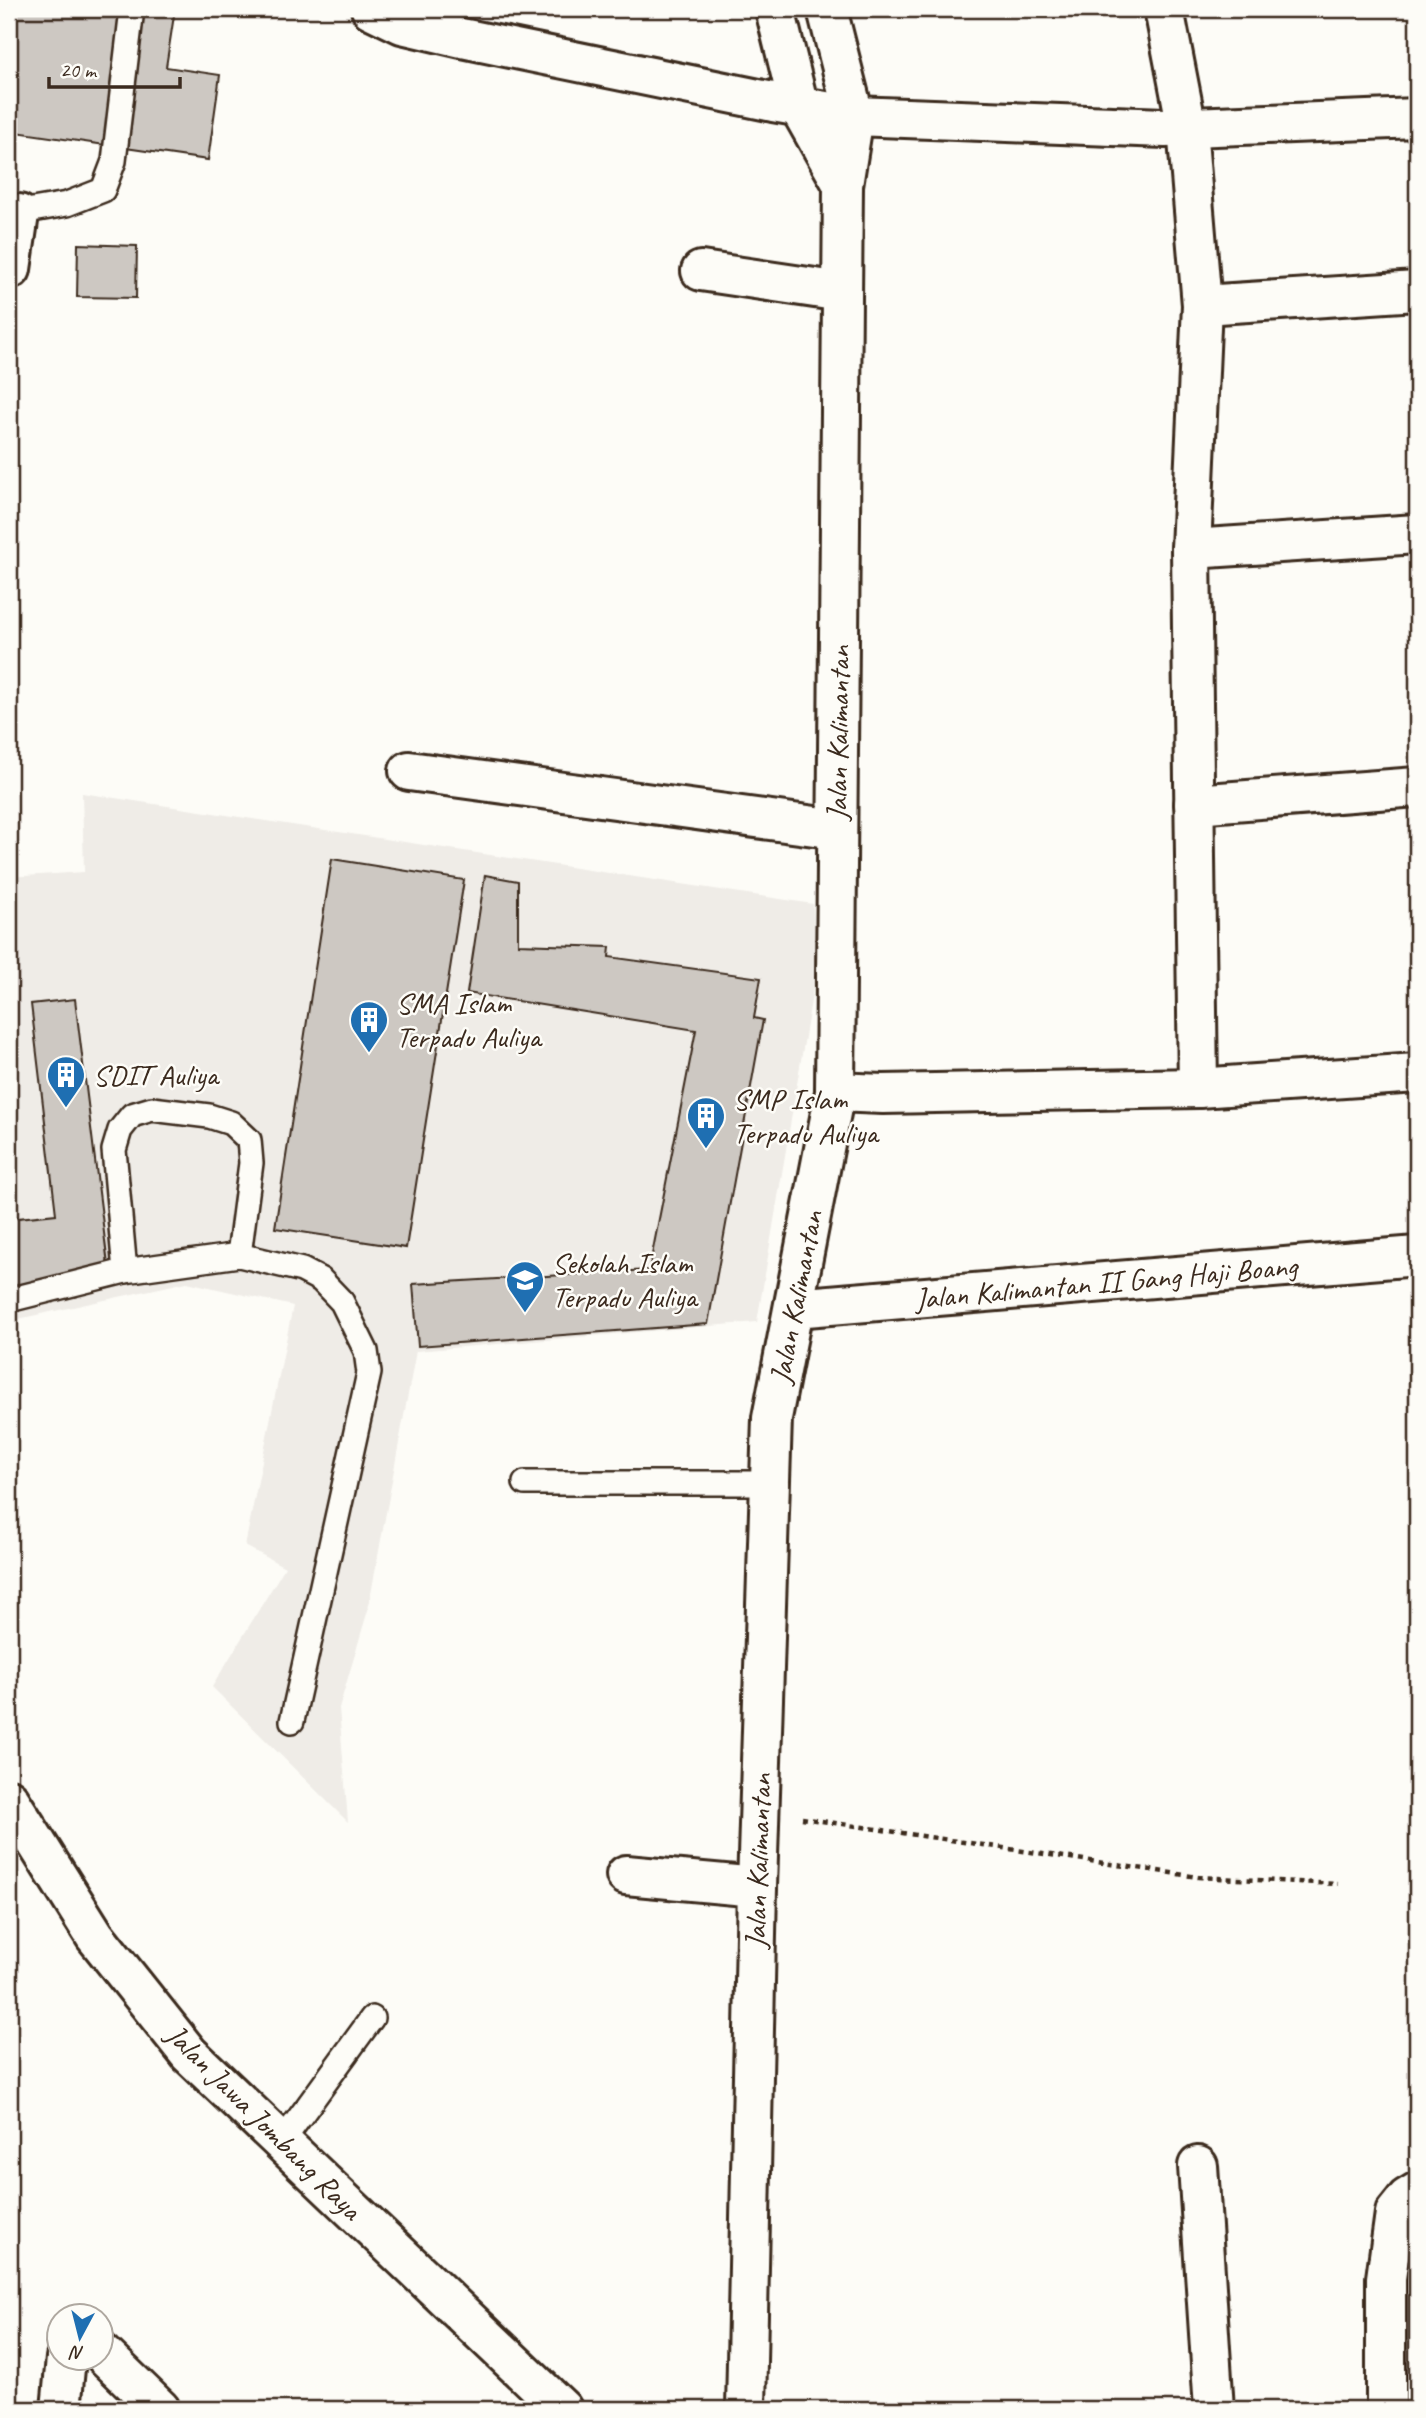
<svg xmlns="http://www.w3.org/2000/svg" width="1426" height="2418" font-family="Caveat,sans-serif">
<style>
.built{fill:#efece7}
.building{fill:#cdc8c2;stroke:#3b2a1e;stroke-width:2}
.lines{fill:none;stroke-linecap:round;stroke-linejoin:round}
.service-casing{stroke:#3b2a1e;stroke-width:28}
.minor-casing{stroke:#3b2a1e;stroke-width:44}
.secondary-casing{stroke:#3b2a1e;stroke-width:44}
.path{stroke:#3b2a1e;stroke-width:4.5;stroke-dasharray:5 5;stroke-linecap:butt}
.service{stroke:#fdfcf7;stroke-width:23}
.minor{stroke:#fdfcf7;stroke-width:38}
.secondary{stroke:#fdfcf7;stroke-width:38}
.labels{text-anchor:middle;dominant-baseline:central;stroke-width:5;stroke-linejoin:round;paint-order:stroke}
.street-label{font-size:30px;fill:#3b2a1e;stroke:#fdfcf7}
.poi-label{font-size:30px;fill:#3b2a1e;stroke:#fdfcf7;text-anchor:start}
</style>
<rect width="100%" height="100%" fill="#fdfcf7"/>
<filter id="ink" filterUnits="userSpaceOnUse"><feTurbulence type="fractalNoise" baseFrequency=".0143" numOctaves="2"/><feDisplacementMap in="SourceGraphic" scale="14" xChannelSelector="R" yChannelSelector="G"/><feConvolveMatrix kernelMatrix="1 2 1 2 8 2 1 2 1" color-interpolation-filters="sRGB"/></filter>
<g filter="url(#ink)">
<!-- built -->
<polygon class="built" points="82,793 813,904 816,971 757,1322 416,1351 368,1610 339,1708 348,1822 212,1687 285,1567 245,1546 293,1306 187,1282 9,1321 9,877 84,872"/>
<!-- building -->
<g class="building">
<polygon points="9,9 175,9 166,67 220,75 208,160 9,131"/>
<polygon points="78,244 137,246 136,298 77,297"/>
<polygon points="332,859 464,880 406,1248 275,1228"/>
<polygon points="485,875 518,881 518,944 610,947 609,957 761,978 754,1018 763,1020 708,1324 418,1346 413,1284 649,1270 696,1030 467,993"/>
<polygon points="75,999 109,1273 9,1285 9,1219 56,1214 31,1004"/>
</g>
<g class="lines">
<defs>
<g id="service">
<polyline points="9,214 67,204 103,190 114,161 132,9"/>
<polyline points="125,1271 114,1150 120,1130 132,1115 152,1109 209,1116 231,1123 249,1140 251,1163 239,1255"/>
<polyline points="9,1300 125,1271 239,1255 302,1270 321,1280 342,1302 366,1351 369,1373 292,1721"/>
<polyline points="525,1483 769,1483"/>
<polyline points="281,2143 372,2018"/>
</g>
<g id="minor">
<polyline points="371,9 402,24 462,38 773,102 854,116 1165,128 1417,118"/>
<polyline points="775,9 799,107 843,185"/>
<polyline points="1164,9 1187,128 1202,305 1191,549 1198,1088"/>
<polyline points="9,269 11,269 19,214"/>
<polyline points="701,271 842,292"/>
<polyline points="1202,305 1417,291"/>
<polyline points="1191,549 1417,534"/>
<polyline points="409,771 837,829"/>
<polyline points="1194,804 1417,787"/>
<polyline points="835,1092 883,1094 1198,1088 1417,1073"/>
<polyline points="794,1308 1417,1256"/>
<polyline points="626,1875 757,1887"/>
<polyline points="1198,2166 1214,2409"/>
<polyline points="102,2353 160,2409"/>
<polyline points="61,2409 66,2358"/>
<polyline points="746,2409 757,1887 772,1418 835,1092 843,185 854,116 827,9"/>
<polyline points="1386,2409 1386,2278 1395,2213 1407,2198 1417,2192"/>
</g>
<polyline id="secondary" points="9,1799 95,1936 189,2054 562,2409"/>
</defs>
<!-- service casing -->
<use href="#service" class="service-casing"/>
<!-- minor casing -->
<use href="#minor" class="minor-casing"/>
<!-- secondary casing -->
<use href="#secondary" class="secondary-casing"/>
<!-- path -->
<polyline class="path" points="802,1818 1198,1877 1338,1884"/>
<!-- service -->
<use href="#service" class="service"/>
<!-- minor -->
<use href="#minor" class="minor"/>
<!-- secondary -->
<use href="#secondary" class="secondary"/>
</g>
</g>
<!-- icons -->
<defs>
<symbol id="building-pin" viewBox="-11 -11 22 30"><path d="M0 17L-7.5 6A9.5 9.5 0 1 1 7.5 6Z" fill="#1f6fb2" stroke="#fdfcf7"/><path d="M-4-6H4V6H1V3H-1V6H-4ZM-2.5-4.3h1.7v1.8h-1.7ZM.8-4.3h1.7v1.8H.8ZM-2.5-1h1.7V.8h-1.7ZM.8-1h1.7V.8H.8Z" fill="#fff"/></symbol>
<symbol id="school-pin" viewBox="-11 -11 22 30"><path d="M0 17L-7.5 6A9.5 9.5 0 1 1 7.5 6Z" fill="#1f6fb2" stroke="#fdfcf7"/><path d="M0-5L7-2L0 1L-7-2ZM-4 1L0 2.5L4 1V4Q0 6-4 4Z" fill="#fff"/></symbol>
</defs>
<g fill-rule="evenodd">
<use href="#building-pin" x="347" y="998" width="44" height="60"/>
<use href="#building-pin" x="44" y="1053" width="44" height="60"/>
<use href="#building-pin" x="684" y="1094" width="44" height="60"/>
<use href="#school-pin" x="503" y="1258" width="44" height="60"/>
</g>
<g class="labels">
<!-- street labels -->
<g class="street-label">
<text transform="translate(838 733) rotate(-89)">Jalan Kalimantan</text>
<text transform="translate(1106 1282) rotate(-5)">Jalan Kalimantan II Gang Haji Boang</text>
<text transform="translate(796 1297) rotate(-79)">Jalan Kalimantan</text>
<text transform="translate(758 1861) rotate(-88)">Jalan Kalimantan</text>
<text transform="translate(264 2122) rotate(45)">Jalan Jawa Jombang Raya</text>
</g>
<!-- poi labels -->
<g class="poi-label">
<text x="396" y="1003">SMA Islam<tspan x="396" dy="34">Terpadu Auliya</tspan></text>
<text x="93" y="1075">SDIT Auliya</text>
<text x="733" y="1099">SMP Islam<tspan x="733" dy="34">Terpadu Auliya</tspan></text>
<text x="552" y="1263">Sekolah Islam<tspan x="552" dy="34">Terpadu Auliya</tspan></text>
</g>
</g>
<!-- margin -->
<rect width="1426" height="2418" fill="none" stroke="#fdfcf7" stroke-width="35"/>
<rect x="18" y="18" width="1391" height="2383" fill="none" stroke="#3b2a1e" stroke-width="2.5" filter="url(#ink)"/>
<!-- north arrow -->
<g transform="translate(80 2337) rotate(187)"><circle r="33" fill="#fdfcf7" stroke="#afa8a0" stroke-width="2"/>
<path d="M0-5L12 26L0 18L-12 26Z" fill="#1f6fb2"/>
<text y="-10" font-size="19" font-weight="bold" text-anchor="middle" fill="#3b2a1e">N</text>
</g>
<!-- scale -->
<path d="M49 77v10h131v-10" fill="none" stroke="#3b2a1e" stroke-width="3.5"/>
<text x="60" y="77" font-size="21" fill="#3b2a1e" stroke="#fdfcf7" stroke-width="5" paint-order="stroke">20 m</text>
</svg>
